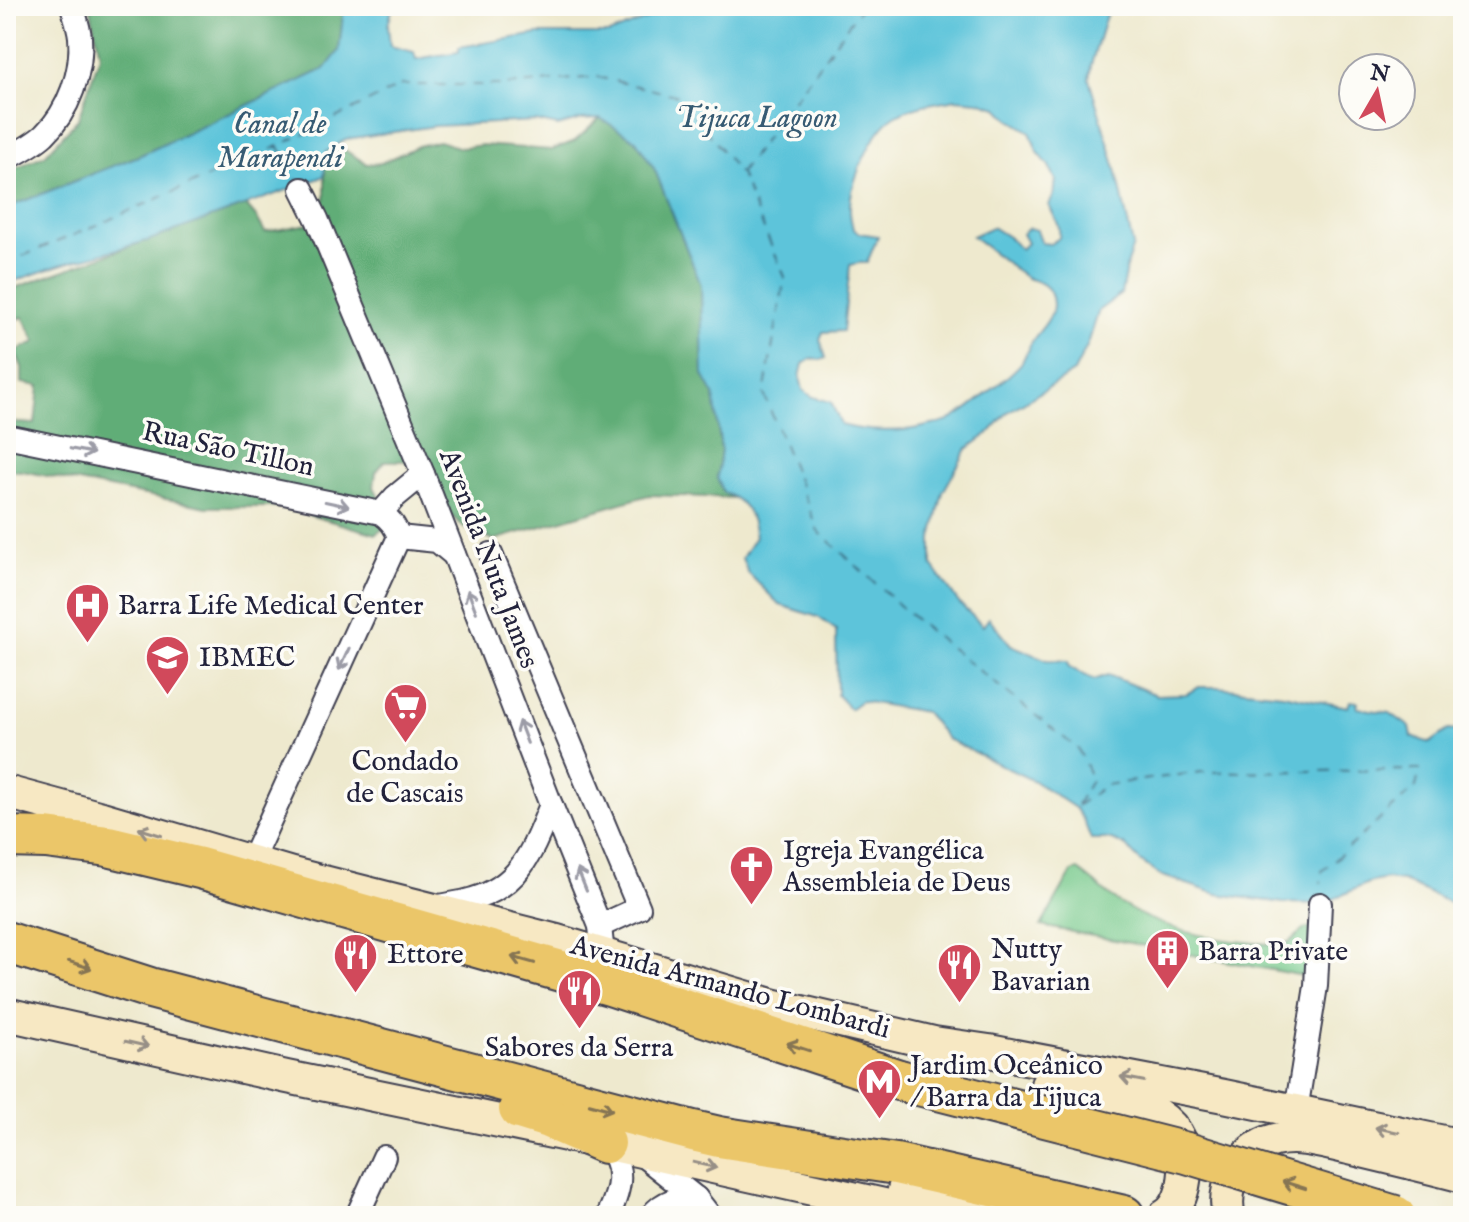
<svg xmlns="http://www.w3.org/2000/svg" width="1469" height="1222" font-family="'IM FELL English',serif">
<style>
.green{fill:#76c98b;stroke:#4c7663;stroke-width:2}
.forest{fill:#60ad77;stroke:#416859;stroke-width:2}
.water{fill:#5dc4da;stroke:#40738a;stroke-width:2;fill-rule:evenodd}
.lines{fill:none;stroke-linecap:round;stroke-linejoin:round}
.ferry{stroke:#375b73;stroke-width:2;stroke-dasharray:10 8;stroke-linecap:butt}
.street-casing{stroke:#414051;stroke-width:26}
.secondary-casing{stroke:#414051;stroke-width:36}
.highway-casing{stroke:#414051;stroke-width:44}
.street{stroke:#fff;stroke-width:22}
.secondary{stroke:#f7e8c3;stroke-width:32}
.highway{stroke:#ebc669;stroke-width:40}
.highway-bridge-casing{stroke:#414051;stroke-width:44;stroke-linecap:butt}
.highway-bridge{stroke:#ebc669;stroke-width:40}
.oneway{stroke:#9c9ca7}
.oneway2{stroke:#978f86}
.oneway3{stroke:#867452}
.labels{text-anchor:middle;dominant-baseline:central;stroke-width:7;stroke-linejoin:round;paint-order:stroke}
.street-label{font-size:28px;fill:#22223b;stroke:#fdfcf7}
.poi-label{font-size:28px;fill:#22223b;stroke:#fdfcf7;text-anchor:start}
.water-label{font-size:30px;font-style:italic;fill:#375b73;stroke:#fdfcf7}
</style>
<rect width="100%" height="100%" fill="#fdfcf7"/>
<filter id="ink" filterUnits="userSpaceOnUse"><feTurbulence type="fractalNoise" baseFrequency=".0125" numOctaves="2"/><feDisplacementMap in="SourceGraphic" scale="16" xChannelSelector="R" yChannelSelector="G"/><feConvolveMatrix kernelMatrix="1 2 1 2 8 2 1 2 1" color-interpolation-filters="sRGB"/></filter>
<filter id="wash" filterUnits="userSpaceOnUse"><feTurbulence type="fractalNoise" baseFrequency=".006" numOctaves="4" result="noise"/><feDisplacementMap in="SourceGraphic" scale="32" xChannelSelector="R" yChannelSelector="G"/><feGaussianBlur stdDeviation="1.8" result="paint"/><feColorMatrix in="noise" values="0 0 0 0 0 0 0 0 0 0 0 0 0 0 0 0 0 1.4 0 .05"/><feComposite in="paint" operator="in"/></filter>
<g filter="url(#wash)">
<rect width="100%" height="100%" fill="#eee9ce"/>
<!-- green -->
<path class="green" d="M1078,870c15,10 28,24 43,34 41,25 88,36 135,39 10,0 21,3 31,0 8,-3 12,-11 19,-15l6,1 -3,48 -268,-51 31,-54z"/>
<!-- forest -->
<g class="forest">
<polygon points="90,6 344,6 339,51 325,69 141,155 6,208 6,172 45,155 78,119 100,55"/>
<polygon points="600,118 636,140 655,170 701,285 703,374 714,395 721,450 717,478 723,492 736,498 649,495 494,540 464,528 446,510 430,478 405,461 385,461 376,472 374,487 390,518 383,529 376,534 280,507 207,507 22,471 6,470 6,422 35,424 39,386 22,383 22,367 15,351 36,342 23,317 6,323 6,291 246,205 257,218 265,232 308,224 325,198 325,152 340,147 367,164 381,163 418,146 439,141 461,148 482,145 552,150 575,141"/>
</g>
<!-- water -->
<path class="water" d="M344,6h49l-5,19 2,21 24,6 2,7 43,-7v-5l79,-13h71l51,-20 7,-8h442l-18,59 -2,14 27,90 17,77 -6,17 -6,31 -22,16 -11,34 -14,28 -66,40 -19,21 -22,16 -24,43 -11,46v27l27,38 24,23 6,-8 22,27 36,15 21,1 1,6 25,13 14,-5 49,20 29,-1 13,-7h18l66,7 65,13 2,-6 8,1 -1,6 33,5 20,14 2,10 18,6 18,-13 15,1v175l-11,-2 -49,-23 -17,-2 -18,4 -45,21 -40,-1 -66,-9 -57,-19 -20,-14 -16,-16 -15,-6h-18l-8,-20 -8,-11 -41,-27 -87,-42 -22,-27 -64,-11 -11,8 -13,-14 -1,-65 -18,-13 -38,-12 -32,-32 -6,-15 13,-21c-4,-25 -8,-34 -32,-45l-6,-14 4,-28 -7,-55 -11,-20 -2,-90 -46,-115 -19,-30 -36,-22 -18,1 -24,7 -23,-5 -100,5 -89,13 -20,13 -2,24 -4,2 -173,63 -87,24 -54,19v-76l135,-53 184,-86 14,-18zM956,99l22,2 19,6 12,12 21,13 7,19 12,15 7,14 -2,15 -5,10c5,14 12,17 10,33l-9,6 -8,-1 -5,-13 -8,-2 -7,6 5,9 -6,6 -13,-12 -16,-10 -20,9 53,41c10,5 19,4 25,15 10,21 -7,33 -17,48 -5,7 -7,15 -11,22 -9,12 -58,51 -72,58 -5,3 -12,4 -18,5 -31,8 -60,8 -91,0l-10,-23 -18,-5 -10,-7 -3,-13 3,-13 8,-5 10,1 5,-2 -6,-19 3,-7 20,-1 7,-66 9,-2h8l11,-27 -19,-3 -6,-4c-1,-5 -3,-12 -3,-18 -1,-27 22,-81 45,-95 17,-11 41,-13 61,-17z"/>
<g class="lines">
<!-- ferry -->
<g class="ferry">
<polyline points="279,147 297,180"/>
<polyline points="740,173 862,6"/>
<polyline points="6,263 95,226 279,146 402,85 506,85 597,77 680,96 740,174 785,277 764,394 818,531 918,622 1078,749 1092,779 1075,808"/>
<polyline points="1077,806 1105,785 1202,772 1420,770 1416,787 1322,871 1321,883"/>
</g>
</g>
</g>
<g filter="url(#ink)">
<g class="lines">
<defs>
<g id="street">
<path d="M6,159c13,-7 27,-14 38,-24 25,-24 39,-64 36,-98 -1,-10 -5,-21 -8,-31"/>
<polyline points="302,189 317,219 423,474 551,805 600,926 603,955"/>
<path d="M6,436l375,77c10,7 14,13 18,24l-148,325"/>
<polyline points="381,513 395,497 423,474"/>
<polyline points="399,537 437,541 454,555"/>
<polyline points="491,554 639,908 600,926"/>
<path d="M435,907c12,-3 26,-4 38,-8 49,-14 60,-51 78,-94"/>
<polyline points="1296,1111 1316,986 1320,904"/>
<path d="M605,1143c21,25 16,45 3,73"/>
<polyline points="642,1155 696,1198 710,1216"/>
<polyline points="357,1216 384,1157"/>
<path d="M651,1216c13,-16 26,-18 45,-18"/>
</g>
<g id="secondary">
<polyline points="6,792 102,818 292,874 557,941 772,1005 934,1043 989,1051 1224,1096 1463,1146"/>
<polyline points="6,1014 287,1077 605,1143 934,1216"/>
<path d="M1047,1085c53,10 142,13 138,87 -1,16 -6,36 -20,44"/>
<polyline points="904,1190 1035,1216"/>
<path d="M1229,1216c-4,-14 -1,-29 5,-42 7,-16 24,-30 41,-34 24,-6 50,3 74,8 38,9 76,18 114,28"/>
</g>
<g id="highway">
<polyline points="6,837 46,838 108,846 200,868 610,985 899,1080"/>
<polyline points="6,942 150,988 693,1131 719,1137 896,1164 1124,1216"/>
<polyline points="519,1109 548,1118 605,1143"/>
</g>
</defs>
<!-- street casing -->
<use href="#street" class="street-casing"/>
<!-- secondary casing -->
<use href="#secondary" class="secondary-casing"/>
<!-- highway casing -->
<use href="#highway" class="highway-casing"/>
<!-- street -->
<use href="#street" class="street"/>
<!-- secondary -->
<use href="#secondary" class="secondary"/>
<!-- highway -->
<use href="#highway" class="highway"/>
<defs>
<polyline id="highway-bridge" points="899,1080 1187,1153 1395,1216"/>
</defs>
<!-- highway-bridge casing -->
<use href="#highway-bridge" class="highway-bridge-casing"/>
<!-- highway-bridge -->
<use href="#highway-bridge" class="highway-bridge"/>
</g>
<!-- one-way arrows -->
<defs><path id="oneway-shaft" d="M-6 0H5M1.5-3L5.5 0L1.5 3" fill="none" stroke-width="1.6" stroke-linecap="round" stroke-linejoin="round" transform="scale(2)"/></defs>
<g class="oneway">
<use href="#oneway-shaft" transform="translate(82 451) rotate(11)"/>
<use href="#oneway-shaft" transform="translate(337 504) rotate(12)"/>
<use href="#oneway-shaft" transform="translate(472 601) rotate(-111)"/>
<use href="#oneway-shaft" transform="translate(344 659) rotate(115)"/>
<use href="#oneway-shaft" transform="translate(523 732) rotate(-111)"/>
<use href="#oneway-shaft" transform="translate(582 880) rotate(-112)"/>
</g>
<g class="oneway2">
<use href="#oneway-shaft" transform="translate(150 832) rotate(-163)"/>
<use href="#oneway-shaft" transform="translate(137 1044) rotate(13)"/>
<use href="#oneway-shaft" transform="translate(1132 1079) rotate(-169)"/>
<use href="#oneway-shaft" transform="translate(1387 1130) rotate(-168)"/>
<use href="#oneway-shaft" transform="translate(705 1165) rotate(13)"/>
</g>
<g class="oneway3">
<use href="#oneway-shaft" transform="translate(523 960) rotate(-164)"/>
<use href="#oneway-shaft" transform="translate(80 965) rotate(18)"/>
<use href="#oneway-shaft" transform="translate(798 1047) rotate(-162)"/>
<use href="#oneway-shaft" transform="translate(601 1107) rotate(15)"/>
<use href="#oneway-shaft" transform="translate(1294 1185) rotate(-163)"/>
</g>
</g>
<!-- icons -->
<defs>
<symbol id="hospital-pin" viewBox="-11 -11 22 30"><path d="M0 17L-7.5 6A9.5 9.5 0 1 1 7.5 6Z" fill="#d1495b" stroke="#fdfcf7"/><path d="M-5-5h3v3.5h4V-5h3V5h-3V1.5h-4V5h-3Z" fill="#fff"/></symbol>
<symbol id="university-pin" viewBox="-11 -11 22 30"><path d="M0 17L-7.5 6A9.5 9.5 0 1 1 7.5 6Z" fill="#d1495b" stroke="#fdfcf7"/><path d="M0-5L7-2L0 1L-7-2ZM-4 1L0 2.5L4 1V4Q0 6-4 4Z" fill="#fff"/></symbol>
<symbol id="supermarket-pin" viewBox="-11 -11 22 30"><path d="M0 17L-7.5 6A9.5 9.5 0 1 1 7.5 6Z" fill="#d1495b" stroke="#fdfcf7"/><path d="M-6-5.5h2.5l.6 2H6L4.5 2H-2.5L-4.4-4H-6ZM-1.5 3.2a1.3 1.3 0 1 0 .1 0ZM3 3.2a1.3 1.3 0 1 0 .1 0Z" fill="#fff"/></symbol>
<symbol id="church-pin" viewBox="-11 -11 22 30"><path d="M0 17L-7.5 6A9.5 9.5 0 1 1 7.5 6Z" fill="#d1495b" stroke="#fdfcf7"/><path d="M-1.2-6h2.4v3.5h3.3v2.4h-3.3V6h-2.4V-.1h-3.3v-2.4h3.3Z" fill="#fff"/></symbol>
<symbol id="building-pin" viewBox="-11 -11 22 30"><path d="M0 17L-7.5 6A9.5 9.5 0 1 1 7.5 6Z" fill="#d1495b" stroke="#fdfcf7"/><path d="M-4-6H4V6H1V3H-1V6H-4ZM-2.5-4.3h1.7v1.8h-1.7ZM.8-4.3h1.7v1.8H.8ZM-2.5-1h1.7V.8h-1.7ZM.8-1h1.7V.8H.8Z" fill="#fff"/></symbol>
<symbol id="restaurant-pin" viewBox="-11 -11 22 30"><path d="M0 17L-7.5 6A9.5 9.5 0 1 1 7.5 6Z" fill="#d1495b" stroke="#fdfcf7"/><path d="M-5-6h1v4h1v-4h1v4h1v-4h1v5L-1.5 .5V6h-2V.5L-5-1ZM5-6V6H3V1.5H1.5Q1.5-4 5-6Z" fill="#fff"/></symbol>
<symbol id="metro-pin" viewBox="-11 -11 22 30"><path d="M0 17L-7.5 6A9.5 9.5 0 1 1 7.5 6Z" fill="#d1495b" stroke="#fdfcf7"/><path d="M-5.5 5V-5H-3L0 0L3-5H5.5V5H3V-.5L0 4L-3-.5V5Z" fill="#fff"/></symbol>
</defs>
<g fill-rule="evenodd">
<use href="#hospital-pin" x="62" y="580" width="51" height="69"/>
<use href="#university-pin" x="142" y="632" width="51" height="69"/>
<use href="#supermarket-pin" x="380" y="680" width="51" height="69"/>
<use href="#church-pin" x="726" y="842" width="51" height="69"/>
<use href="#building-pin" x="1142" y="926" width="51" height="69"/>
<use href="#restaurant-pin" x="330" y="930" width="51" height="69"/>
<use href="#restaurant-pin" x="934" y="940" width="51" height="69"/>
<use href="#restaurant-pin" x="554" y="966" width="51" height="69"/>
<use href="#metro-pin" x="854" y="1056" width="51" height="69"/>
</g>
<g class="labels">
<!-- street labels -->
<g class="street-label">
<text transform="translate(228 450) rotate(12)">Rua São Tillon</text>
<text transform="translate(488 559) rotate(69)">Avenida Nuta James</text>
<text transform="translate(730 988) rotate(15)">Avenida Armando Lombardi</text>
</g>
<!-- poi labels -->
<g class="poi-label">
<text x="118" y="606">Barra Life Medical Center</text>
<text x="199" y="658">IBMEC</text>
<text x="405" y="762" text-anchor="middle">Condado<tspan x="405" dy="32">de Cascais</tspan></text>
<text x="783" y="851">Igreja Evangélica<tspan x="783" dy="32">Assembleia de Deus</tspan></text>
<text x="991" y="950">Nutty<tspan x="991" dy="32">Bavarian</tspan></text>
<text x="1198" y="952">Barra Private</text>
<text x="387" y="955">Ettore</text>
<text x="579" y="1048" text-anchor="middle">Sabores da Serra</text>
<text x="910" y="1066">Jardim Oceânico<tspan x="910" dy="32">/ Barra da Tijuca</tspan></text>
</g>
<!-- water labels -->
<g class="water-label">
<text x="757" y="119">Tijuca Lagoon</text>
<text x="280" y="125">Canal de<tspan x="280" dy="34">Marapendi</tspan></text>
</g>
</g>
<!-- margin -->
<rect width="1469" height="1222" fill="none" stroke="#fdfcf7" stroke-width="32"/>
<!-- north arrow -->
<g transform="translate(1377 92) rotate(9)"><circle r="38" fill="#fdfcf7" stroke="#a5a5ac" stroke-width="2"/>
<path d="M0-6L14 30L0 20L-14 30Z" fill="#d1495b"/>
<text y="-12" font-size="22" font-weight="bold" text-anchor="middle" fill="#22223b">N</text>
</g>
</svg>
